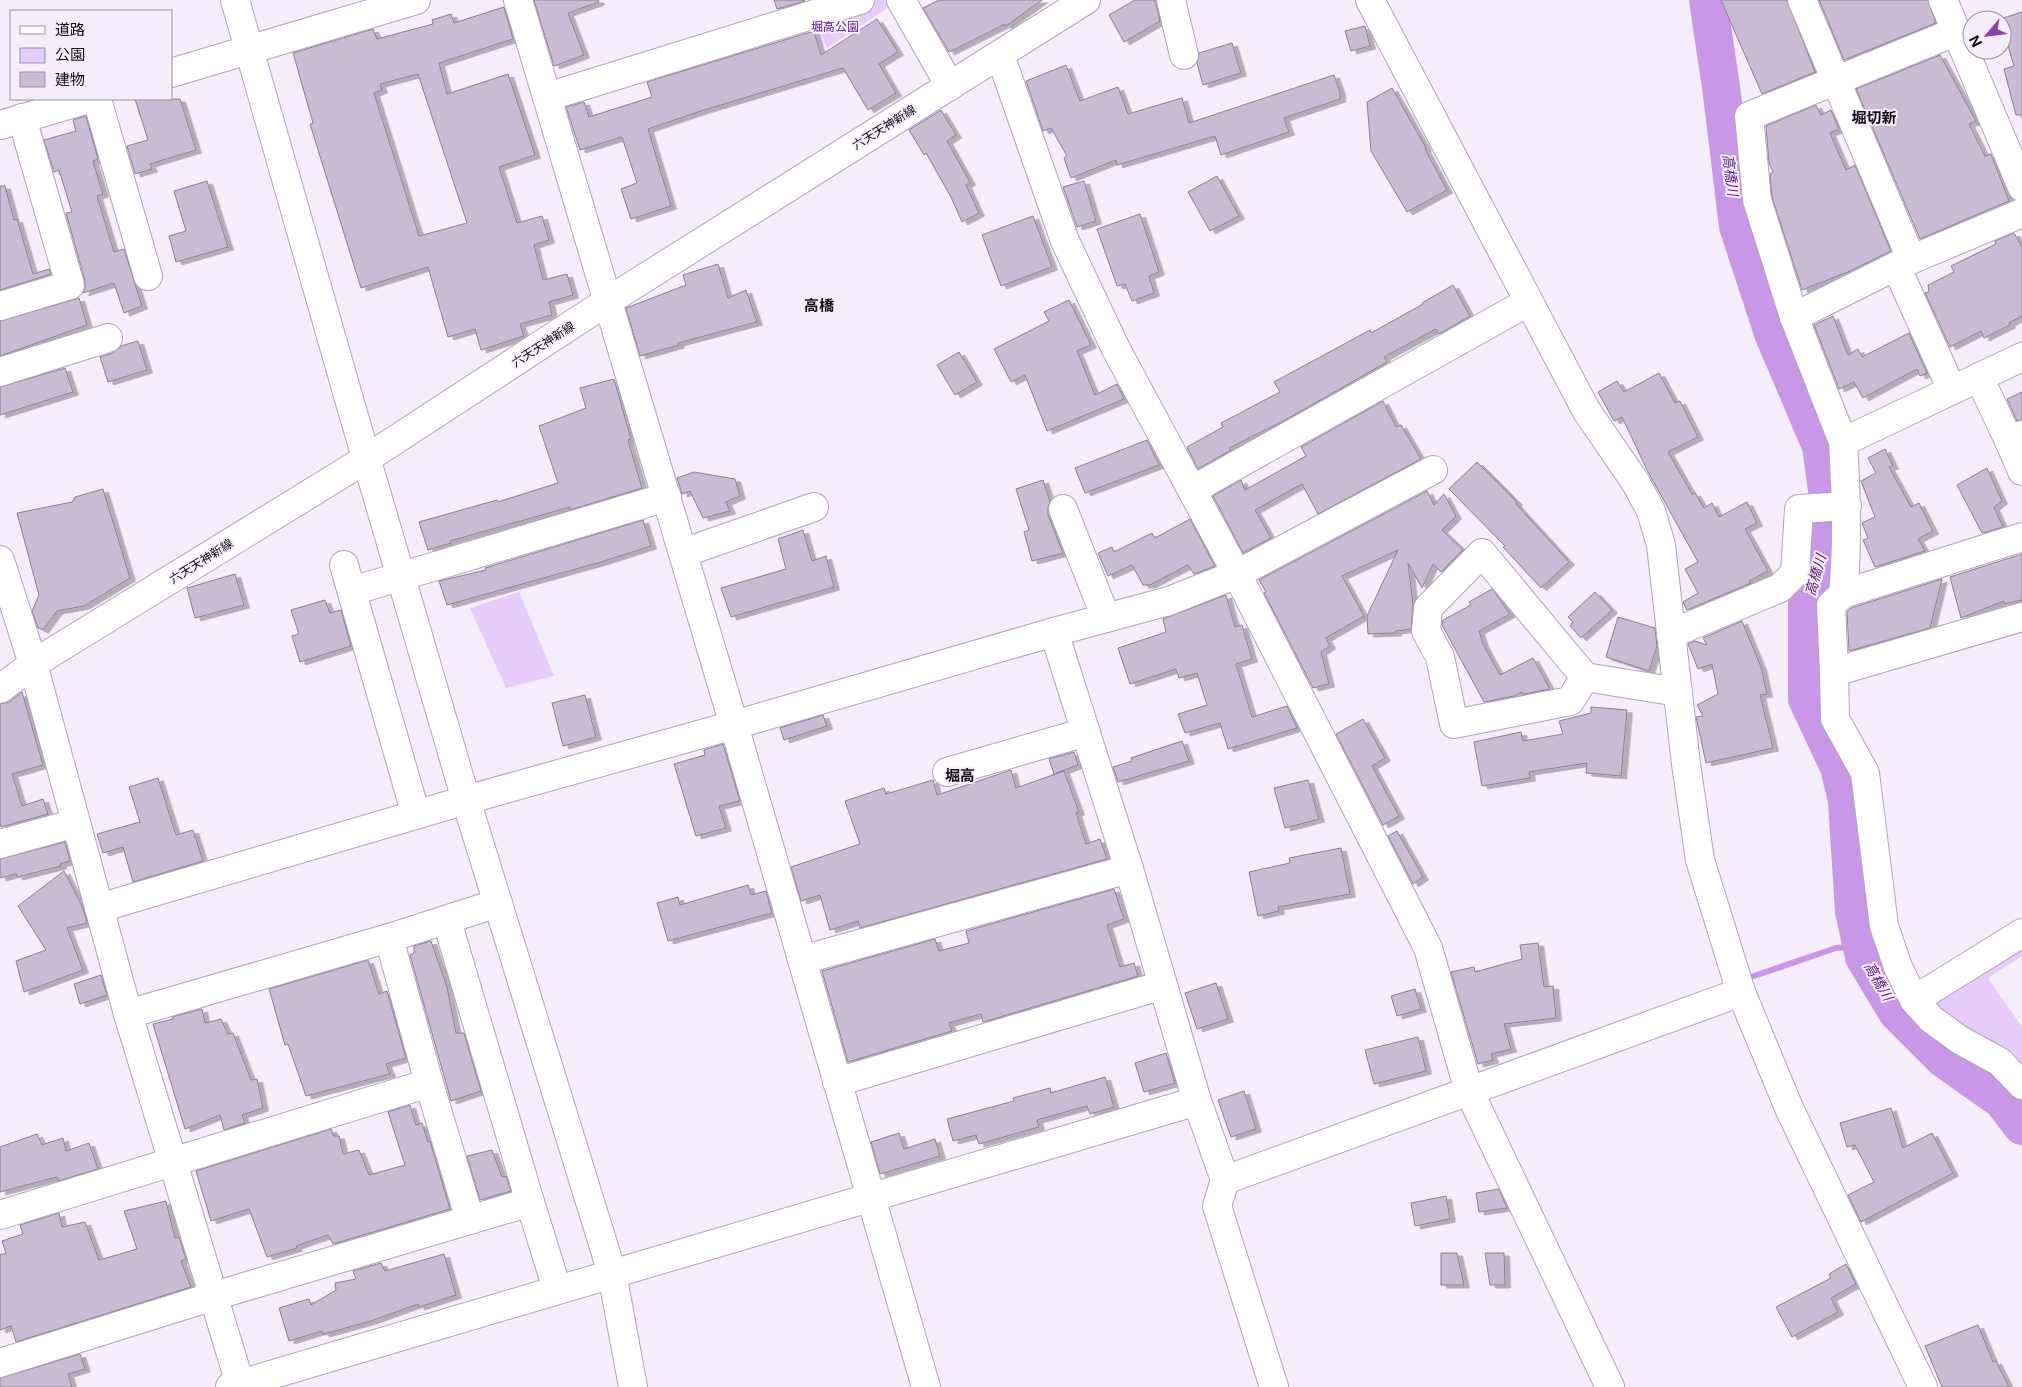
<svg xmlns="http://www.w3.org/2000/svg" width="2022" height="1387" font-family="Inter,'Noto Sans JP',sans-serif">
<style>
.green{fill:#e7cbfa}
.lines{fill:none;stroke-linecap:round;stroke-linejoin:round}
.stream{stroke:#c897e8;stroke-width:6}
.river{stroke:#c897e8;stroke-width:38}
.building{fill:#cabbd4;stroke:#8c7e96;fill-rule:evenodd;filter:url(#shadow)}
.minor-casing{stroke:#b2a3bc;stroke-width:30}
.major-casing{stroke:#b2a3bc;stroke-width:30}
.minor{stroke:#fff;stroke-width:28}
.major{stroke:#fff;stroke-width:28}
.labels{text-anchor:middle;dominant-baseline:central;stroke-width:4;stroke-linejoin:round;paint-order:stroke}
.park-label{font-size:12px;fill:#5e1f7e;stroke:#f5ecfc}
.street-label{font-size:12px;fill:#120d16;stroke:#f5ecfc}
.water-label{font-size:14px;font-style:italic;fill:#5a1b7a;stroke:#f5ecfc}
.quarter-label{font-size:15px;font-weight:bold;fill:#120d16;stroke:#f5ecfc}
</style>
<defs>
<filter id="shadow"><feDropShadow dx="5.5" dy="3" stdDeviation="0" flood-color="#0004"/></filter>
</defs>
<rect width="100%" height="100%" fill="#f5ecfc"/>
<!-- green -->
<g class="green">
<polygon points="871,0 890,0 892,5 827,48 814,18"/>
<polygon points="519,592 554,676 506,688 470,608"/>
<polygon points="2022,944 2022,956 1988,978 2022,1027 2022,1073 1929,1002"/>
</g>
<g class="lines">
<!-- stream -->
<polyline class="stream" points="1745,979 1836,948 1862,946"/>
<!-- river -->
<polyline class="river" points="1708,0 1721,87 1738,226 1773,333 1821,446 1831,519 1807,599 1807,699 1839,767 1847,801 1854,911 1864,957 1897,1012 1944,1059 2002,1100 2022,1126"/>
</g>
<!-- building -->
<g class="building">
<polygon points="534,0 598,0 599,2 568,13 584,55 554,66"/>
<polygon points="774,0 804,0 805,1 777,9"/>
<polygon points="939,0 1042,0 1006,26 1005,24 949,52 923,8"/>
<polygon points="1135,0 1155,0 1160,21 1124,42 1109,15"/>
<polygon points="1721,0 1787,0 1815,72 1762,94"/>
<polygon points="1819,0 1928,0 1936,23 1844,60"/>
<path d="M504,7l9,32 -74,24 8,31 61,-20 27,81 -36,12 18,56 25,-7 7,24 -15,5 9,35 24,-6 6,21 -24,7 3,13 -32,9 4,12 -43,14 -6,-21 -27,8 -20,-70 -67,21 -51,-164 3,-1 -20,-70 80,-24 4,10 56,-15 -1,-4 19,-6 3,9zM418,74l49,149 -48,13 -45,-143 8,-3 -2,-6z"/>
<polygon points="2022,12 2022,115 2016,115 2004,69 2014,66 2000,19"/>
<polygon points="877,19 898,52 879,64 896,93 868,110 843,68 701,111 648,129 671,206 631,219 621,189 637,183 622,137 580,150 566,107 584,102 589,117 652,97 647,82 814,31 821,55"/>
<polygon points="1365,26 1370,46 1351,51 1345,31"/>
<polygon points="1232,43 1241,73 1203,85 1197,63 1199,53"/>
<polygon points="1940,55 1976,121 1969,124 1985,156 1991,154 2009,201 1920,239 1856,89"/>
<polygon points="1066,65 1080,101 1118,87 1128,114 1182,98 1189,123 1334,75 1340,92 1340,99 1284,118 1289,132 1221,155 1215,136 1117,165 1116,160 1071,178 1064,158 1067,156 1051,128 1043,131 1026,81"/>
<polygon points="1392,88 1426,148 1425,149 1447,190 1407,212 1371,151 1367,102"/>
<polygon points="135,99 180,99 196,150 150,164 152,169 135,174 127,146 148,140"/>
<polygon points="1816,105 1821,115 1831,110 1839,129 1830,133 1846,170 1855,165 1891,251 1848,272 1802,290 1772,197 1770,174 1773,172 1769,163 1766,126"/>
<polygon points="941,110 956,135 947,141 970,182 966,185 979,213 962,222 951,197 926,153 924,155 909,130"/>
<polygon points="86,116 98,159 93,161 103,194 97,196 114,252 124,249 142,306 124,313 114,283 83,293 85,288 85,281 66,213 72,212 59,170 54,172 44,140 76,131 73,120"/>
<polygon points="1217,176 1239,216 1210,231 1188,192"/>
<polygon points="207,181 228,247 176,262 169,236 186,231 174,191"/>
<polygon points="1084,181 1096,221 1077,227 1063,187"/>
<polygon points="0,186 5,186 14,220 17,219 33,274 49,269 51,274 0,290"/>
<polygon points="1140,214 1159,272 1149,276 1154,293 1132,301 1125,284 1117,286 1097,229"/>
<polygon points="1033,216 1052,267 1001,286 982,235"/>
<polygon points="2014,233 2022,247 2022,316 2009,323 2010,325 1984,338 1981,331 1950,347 1925,293 1929,292 1928,285 1954,272 1951,266 1996,244 1995,241"/>
<polygon points="718,264 728,298 746,290 757,322 678,343 679,345 640,356 626,308 686,285 683,275"/>
<polygon points="1453,285 1470,316 1439,334 1436,329 1384,357 1387,362 1287,419 1229,448 1231,450 1198,469 1187,447 1223,427 1221,423 1280,392 1274,382 1370,330 1371,333 1423,304 1422,303"/>
<polygon points="79,298 87,325 0,356 0,321"/>
<polygon points="1069,300 1091,345 1077,351 1095,395 1117,384 1124,399 1047,431 1025,375 1011,382 994,349 1049,321 1044,312"/>
<polygon points="1833,316 1848,355 1858,349 1862,357 1909,333 1927,373 1920,376 1917,369 1863,398 1854,382 1839,389 1814,325"/>
<polygon points="138,341 147,370 108,382 100,357 113,353 121,346"/>
<polygon points="959,352 977,382 955,395 937,365"/>
<polygon points="65,368 73,392 0,415 0,387"/>
<polygon points="1659,373 1675,403 1680,401 1698,437 1668,452 1692,494 1695,493 1704,508 1712,503 1719,517 1747,502 1757,523 1745,529 1768,571 1749,581 1751,583 1687,610 1683,602 1698,593 1685,569 1698,562 1647,470 1622,417 1614,421 1598,392 1617,381 1624,392"/>
<polygon points="614,379 631,439 628,440 642,488 570,510 570,507 450,541 451,543 428,550 419,522 497,500 498,502 558,483 539,426 586,408 580,388"/>
<polygon points="2022,392 2022,420 2017,421 2007,399"/>
<polygon points="1383,401 1396,427 1401,425 1421,459 1318,514 1302,484 1255,510 1271,538 1243,553 1213,496 1241,480 1245,490 1306,456 1301,447"/>
<polygon points="1147,440 1159,465 1085,493 1075,468"/>
<polygon points="1885,449 1893,466 1889,467 1911,507 1919,503 1933,531 1918,539 1925,551 1875,567 1863,540 1868,538 1862,523 1875,517 1861,481 1876,473 1868,458"/>
<polygon points="1477,462 1517,502 1516,504 1569,562 1541,588 1503,547 1505,546 1449,489"/>
<polygon points="1987,468 2002,501 1994,507 2003,527 1982,533 1957,485"/>
<polygon points="694,472 735,479 740,496 726,502 730,511 703,518 690,491 682,494 677,478"/>
<polygon points="1043,480 1050,502 1048,507 1048,515 1063,553 1032,561 1024,532 1029,530 1016,489"/>
<polygon points="103,489 130,578 84,606 57,611 43,630 38,628 32,611 39,595 17,513 72,502 75,497"/>
<polygon points="1427,491 1434,505 1444,494 1456,516 1442,530 1463,550 1441,572 1433,564 1422,588 1408,563 1413,605 1411,629 1396,631 1396,633 1368,634 1367,616 1398,550 1342,576 1364,616 1326,638 1330,646 1321,652 1329,684 1313,688 1264,593 1266,592 1259,580"/>
<polygon points="1190,519 1215,566 1194,574 1188,565 1150,585 1143,585 1132,565 1108,576 1098,553 1112,547 1114,552 1152,533 1155,538"/>
<polygon points="643,520 651,546 601,562 447,605 439,581 486,570 485,568"/>
<polygon points="803,530 812,561 826,556 834,587 731,617 721,588 786,569 778,539"/>
<polygon points="2022,554 2022,600 2004,604 2004,601 1961,618 1950,577"/>
<polygon points="235,574 244,605 195,618 187,588"/>
<polygon points="1942,579 1930,628 1849,651 1847,612 1851,608"/>
<polygon points="1492,589 1510,614 1479,631 1483,644 1500,675 1533,658 1550,689 1524,694 1522,692 1514,696 1484,702 1442,625 1443,620 1471,605 1469,602"/>
<polygon points="1595,592 1612,610 1581,638 1570,626 1573,622 1568,617"/>
<polygon points="1226,595 1235,627 1242,625 1252,659 1236,664 1252,717 1287,706 1297,728 1228,749 1220,723 1185,733 1178,714 1207,705 1197,673 1179,678 1176,669 1130,684 1118,648 1166,632 1163,619"/>
<polygon points="325,600 330,613 341,610 351,646 300,662 292,636 299,634 291,610"/>
<polygon points="1618,617 1655,628 1657,646 1649,671 1606,657"/>
<polygon points="1742,621 1761,667 1767,694 1760,695 1773,748 1706,763 1696,717 1703,716 1697,705 1718,694 1712,664 1698,669 1688,644 1695,641 1707,645 1703,638"/>
<polygon points="22,692 43,765 12,774 22,806 43,799 48,814 1,827 0,823 0,704 9,702"/>
<polygon points="585,695 596,737 563,746 552,703"/>
<polygon points="1591,707 1627,710 1621,776 1586,773 1587,763 1529,772 1530,778 1482,786 1474,742 1521,732 1523,741 1563,734 1559,721 1591,713"/>
<polygon points="823,715 827,726 784,740 780,728"/>
<polygon points="1363,719 1385,758 1372,766 1399,816 1383,825 1336,734"/>
<polygon points="1182,741 1189,761 1118,782 1113,767 1132,761 1131,758"/>
<polygon points="723,744 740,801 719,806 726,828 696,836 674,764 705,755 704,750"/>
<polygon points="1074,752 1078,765 1054,774 1049,759"/>
<polygon points="1011,770 1016,788 1064,771 1079,812 1076,813 1086,844 1100,839 1107,859 860,928 858,921 830,930 820,895 801,901 791,867 860,844 845,801 884,788 886,794 933,780 937,795"/>
<polygon points="158,778 176,835 193,830 203,861 133,882 123,847 103,853 97,834 140,822 129,787"/>
<polygon points="1308,780 1319,819 1285,828 1274,788"/>
<polygon points="1397,831 1423,877 1413,884 1388,836"/>
<polygon points="65,842 70,861 60,864 61,866 17,877 16,874 0,878 0,859"/>
<polygon points="1341,848 1350,894 1278,907 1279,911 1258,916 1249,872 1290,863 1289,858"/>
<polygon points="64,871 83,908 87,923 67,928 83,970 24,992 16,961 46,950 18,906"/>
<polygon points="748,885 751,895 766,891 772,913 668,941 657,903 678,897 680,905"/>
<polygon points="1114,889 1124,919 1107,925 1120,967 1134,963 1138,976 983,1022 981,1014 949,1023 952,1031 848,1062 822,971 935,939 939,951 969,943 966,931"/>
<polygon points="431,941 447,987 456,1033 464,1033 481,1091 451,1101 410,955 414,953 414,946"/>
<polygon points="1538,943 1544,987 1553,986 1556,1018 1504,1024 1511,1049 1491,1054 1493,1060 1478,1064 1451,972 1474,967 1475,972 1522,959 1520,945"/>
<polygon points="368,960 379,994 387,991 406,1058 386,1064 390,1074 306,1096 288,1044 285,1045 269,989"/>
<polygon points="101,975 107,995 80,1004 74,984"/>
<polygon points="1216,983 1228,1019 1197,1029 1185,993"/>
<polygon points="1415,989 1421,1009 1397,1016 1391,996"/>
<polygon points="202,1009 205,1023 221,1019 228,1034 233,1033 251,1080 257,1079 263,1108 242,1115 245,1123 224,1130 220,1115 185,1129 153,1024 173,1019 172,1017"/>
<polygon points="1418,1037 1426,1071 1374,1084 1365,1050"/>
<polygon points="1166,1053 1175,1083 1144,1092 1135,1063"/>
<polygon points="1105,1077 1114,1107 1090,1114 1087,1106 1037,1120 1039,1127 979,1144 976,1135 953,1141 947,1119 1014,1101 1013,1098 1050,1088 1051,1093"/>
<polygon points="1244,1091 1256,1129 1231,1137 1218,1100"/>
<polygon points="410,1105 416,1125 422,1123 428,1142 430,1141 450,1209 333,1244 328,1235 296,1246 297,1248 267,1257 249,1209 211,1221 196,1171 331,1129 334,1136 339,1136 343,1154 359,1150 369,1175 405,1165 388,1112"/>
<polygon points="1891,1108 1903,1148 1932,1133 1953,1173 1861,1222 1848,1195 1874,1182 1855,1145 1847,1147 1840,1123"/>
<polygon points="899,1133 904,1149 935,1139 940,1156 880,1174 871,1142"/>
<polygon points="37,1134 42,1145 63,1138 66,1151 89,1143 98,1169 58,1181 57,1177 0,1192 0,1147"/>
<polygon points="492,1150 502,1177 506,1176 511,1191 480,1200 467,1156"/>
<polygon points="1499,1189 1507,1208 1479,1212 1476,1193"/>
<polygon points="1446,1196 1450,1219 1415,1226 1411,1203"/>
<polygon points="166,1201 175,1238 179,1237 186,1259 181,1261 191,1287 16,1342 11,1326 0,1330 0,1255 6,1253 2,1241 23,1234 20,1225 59,1213 62,1227 85,1222 99,1260 137,1249 124,1211"/>
<polygon points="1441,1253 1457,1253 1464,1285 1441,1285"/>
<polygon points="1485,1253 1504,1253 1505,1285 1490,1285"/>
<polygon points="444,1254 456,1295 419,1307 418,1304 371,1321 324,1334 322,1331 289,1341 279,1308 309,1299 311,1305 336,1290 335,1283 356,1279 353,1271 381,1263 385,1271"/>
<polygon points="1846,1264 1856,1284 1831,1298 1838,1312 1792,1337 1776,1307 1831,1278 1829,1274"/>
<polygon points="1978,1325 1993,1362 1996,1361 2009,1387 1942,1387 1925,1346"/>
<polygon points="80,1354 85,1369 68,1374 72,1387 0,1387 0,1378"/>
</g>
<g class="lines">
<defs>
<g id="minor">
<polyline points="235,0 351,406 466,800 612,1273 633,1387"/>
<polyline points="518,0 734,725 926,1387"/>
<polyline points="901,0 950,86"/>
<polyline points="1171,0 1184,55"/>
<polyline points="1370,0 1586,410 1636,483 1651,511 1661,545 1686,764 1700,860 1741,992 1789,1108 1923,1387"/>
<polyline points="1802,0 1911,259"/>
<polyline points="1943,0 2022,187"/>
<polyline points="1955,32 1749,116 1757,200 1794,317 1843,442 2022,357"/>
<polyline points="1000,55 1065,241 1116,349 1237,574 1428,948 1469,1091 1610,1387"/>
<polyline points="171,73 416,0"/>
<polyline points="547,97 860,0"/>
<polyline points="97,99 148,276"/>
<polyline points="0,125 88,99"/>
<polyline points="1896,266 2022,213"/>
<polyline points="0,306 70,285 22,118"/>
<polyline points="1794,317 1896,266 1952,390"/>
<polyline points="0,372 108,338"/>
<polyline points="1979,377 2009,441"/>
<polyline points="2022,435 2009,441 2022,471"/>
<path d="M1843,442c3,51 5,101 0,152l179,-57"/>
<polyline points="1192,490 1528,302"/>
<polyline points="1063,509 1106,618"/>
<polyline points="683,553 814,507"/>
<polyline points="0,560 33,664 128,1014 241,1387"/>
<polyline points="344,565 416,815"/>
<polyline points="352,591 667,497"/>
<polyline points="1054,632 1129,869 1197,1101 1225,1180 1217,1206 1274,1387"/>
<polyline points="1671,634 1780,588 1795,573 1799,509 1847,506"/>
<polyline points="1834,672 1831,605 1843,594"/>
<polyline points="1585,677 1482,553 1428,608 1426,631 1440,657 1454,724 1570,701 1585,677 1678,692"/>
<polyline points="947,772 1086,732"/>
<polyline points="0,844 76,823"/>
<polyline points="99,908 466,800 734,725 1054,632 1169,601 1237,574 1433,470"/>
<polyline points="447,921 530,1202 557,1289"/>
<polyline points="2022,933 1914,1000 1931,1019 1960,1040 2000,1062 2022,1085"/>
<polyline points="802,960 1129,869"/>
<polyline points="1914,1000 1898,967 1884,926 1865,773 1835,719 1834,672 2022,617"/>
<polyline points="128,1014 389,938 498,903"/>
<polyline points="837,1082 1163,985"/>
<polyline points="429,1083 470,1220"/>
<polyline points="1225,1180 1741,992"/>
<polyline points="0,1215 429,1083 389,938"/>
<polyline points="0,1363 214,1296 530,1202"/>
<polyline points="230,1387 1197,1101"/>
</g>
<polyline id="major" points="0,689 33,664 366,459 608,301 1086,0"/>
</defs>
<!-- minor casing -->
<use href="#minor" class="minor-casing"/>
<!-- major casing -->
<use href="#major" class="major-casing"/>
<!-- minor -->
<use href="#minor" class="minor"/>
<!-- major -->
<use href="#major" class="major"/>
</g>
<g class="labels">
<!-- park labels -->
<g class="park-label">
<text x="835" y="26">堀高公園</text>
</g>
<!-- street labels -->
<g class="street-label">
<text transform="translate(884 127) rotate(-32)">六天天神新線</text>
<text transform="translate(543 344) rotate(-33)">六天天神新線</text>
<text transform="translate(201 561) rotate(-32)">六天天神新線</text>
</g>
<!-- water labels -->
<g class="water-label">
<text transform="translate(1731 175) rotate(83)">高橋川</text>
<text transform="translate(1815 575) rotate(-74)">高橋川</text>
<text transform="translate(1879 981) rotate(60)">高橋川</text>
</g>
<!-- quarter labels -->
<g class="quarter-label">
<text x="1874" y="117">堀切新</text>
<text x="819" y="305">高橋</text>
<text x="960" y="775">堀高</text>
</g>
</g>
<!-- legend -->
<rect x="10" y="10" width="162" height="90" fill="#f5ecfc" stroke="#9a93a0"/>
<rect x="20" y="26" width="25" height="8" fill="#ffffff" stroke="#9a93a0"/>
<text x="55" y="35" font-size="15" fill="#120d16">道路</text>
<rect x="20" y="48" width="25" height="15" fill="#e7cbfa" stroke="#9a93a0"/>
<text x="55" y="60" font-size="15" fill="#120d16">公園</text>
<rect x="20" y="72" width="25" height="15" fill="#cabbd4" stroke="#9a93a0"/>
<text x="55" y="85" font-size="15" fill="#120d16">建物</text>
<!-- north arrow -->
<g transform="translate(1987 35) rotate(242)"><circle r="24" fill="#f5ecfc" stroke="#9a93a0"/>
<path d="M0-4L9 19L0 12L-9 19Z" fill="#8940b2"/>
<text y="-8" font-size="14" font-weight="bold" text-anchor="middle" fill="#120d16">N</text>
</g>
</svg>
